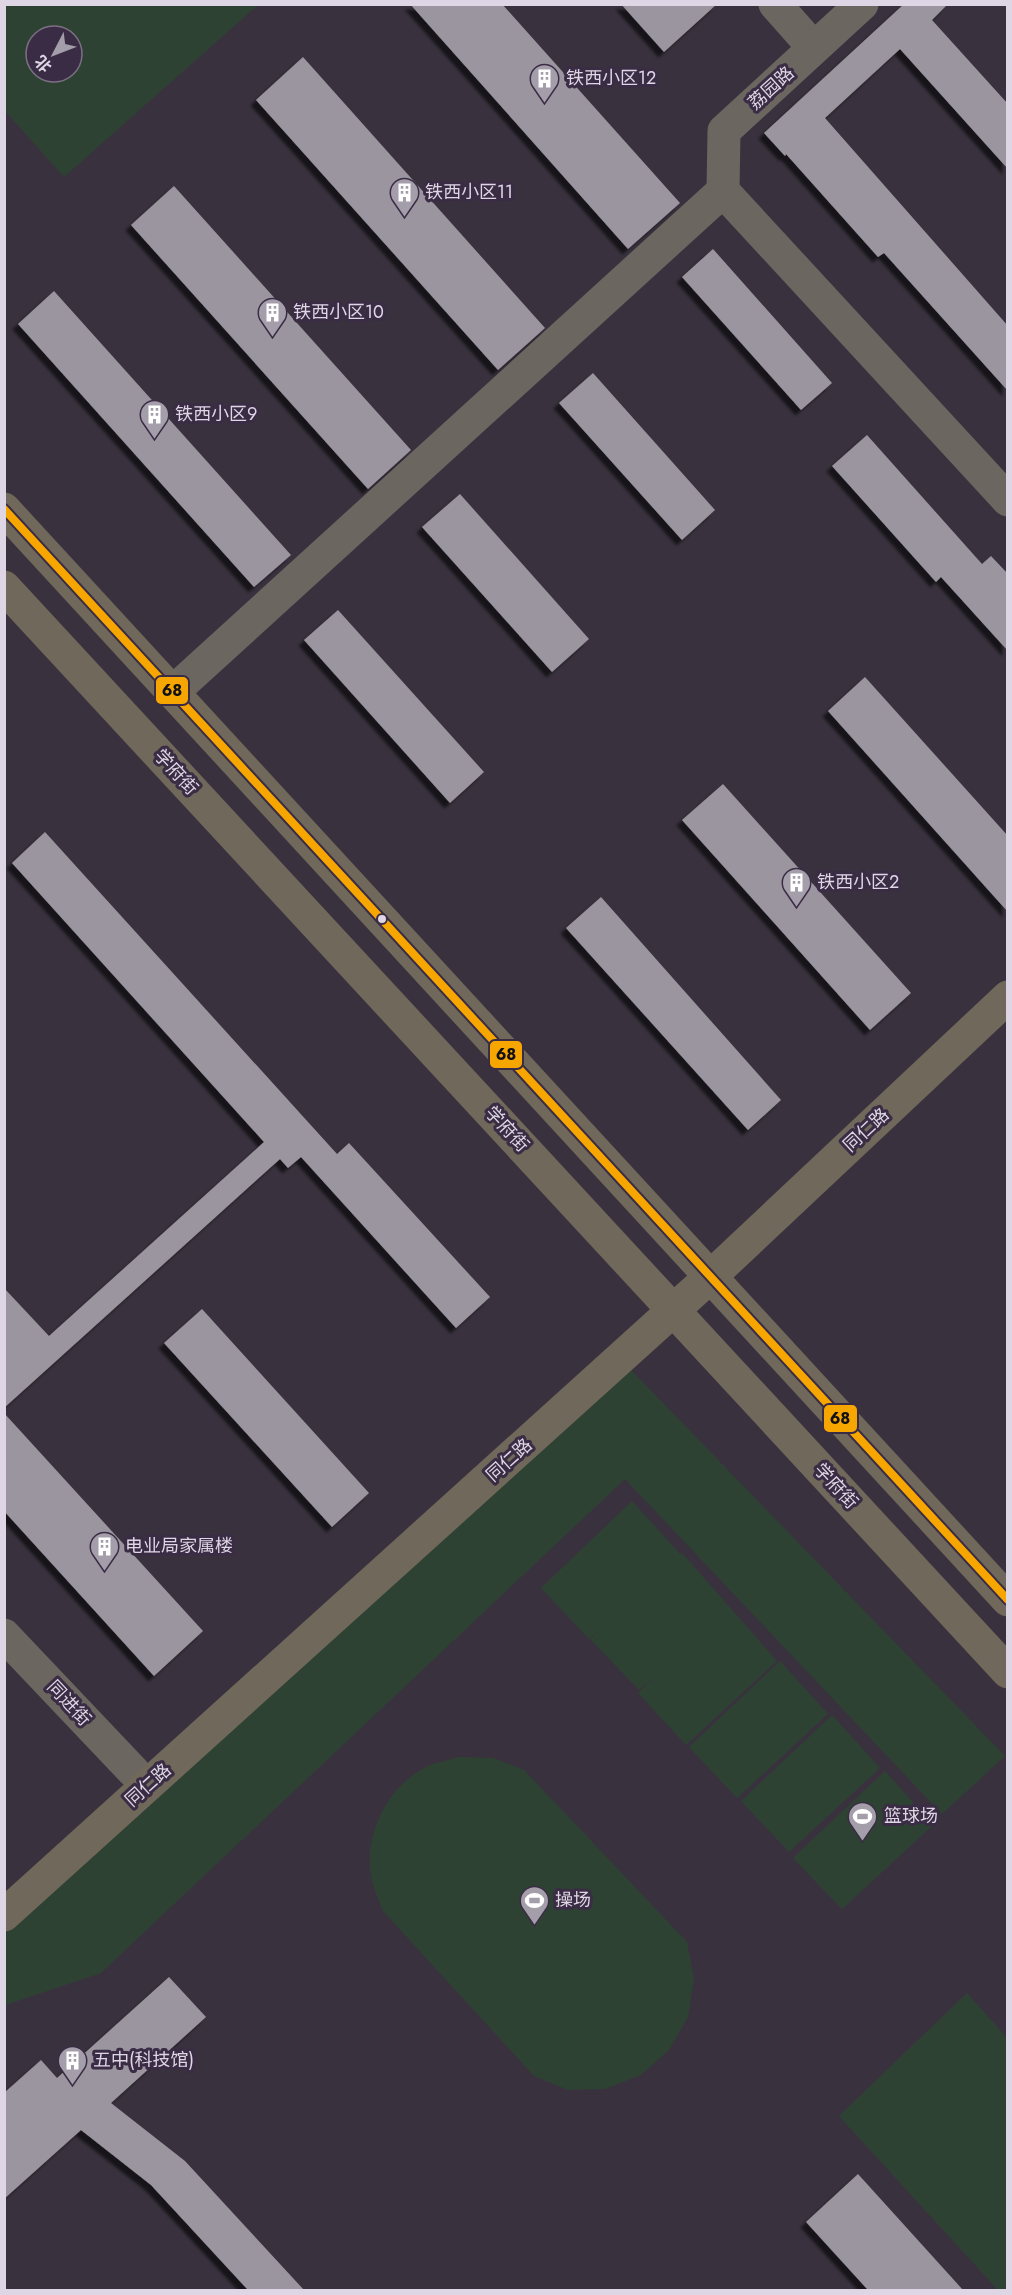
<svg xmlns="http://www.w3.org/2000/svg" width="1012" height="2295" font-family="Jost,'Noto Sans SC',sans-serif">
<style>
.green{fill:#2e4233;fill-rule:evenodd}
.building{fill:#9b95a0;filter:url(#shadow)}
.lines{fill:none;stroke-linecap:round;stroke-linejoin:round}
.minor{stroke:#6c6660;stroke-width:33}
.major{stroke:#70685a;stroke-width:33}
.bus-1-casing{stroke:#3a2c44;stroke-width:12}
.bus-1{stroke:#f7a600;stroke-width:8}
.bus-dot{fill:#ded6e4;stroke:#3a2c44;stroke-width:2}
.labels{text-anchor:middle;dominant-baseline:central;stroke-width:6;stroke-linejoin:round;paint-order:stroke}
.poi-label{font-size:18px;fill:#ded6e4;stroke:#3a2c44;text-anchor:start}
.street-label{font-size:18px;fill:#ded6e4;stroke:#3a2c44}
.line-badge{stroke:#3a2c44;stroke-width:2}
.pale-badge-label{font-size:16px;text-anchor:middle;font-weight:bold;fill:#111}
</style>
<defs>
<filter id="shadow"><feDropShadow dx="-5.5" dy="5.5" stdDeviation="1.5" flood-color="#0009"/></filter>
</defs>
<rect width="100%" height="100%" fill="#39323e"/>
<!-- green -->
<g class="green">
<path d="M4,5l1,-1 253,1 -194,172 -59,-66zM36,36h36v36h-36z"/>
<polygon points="630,1369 1005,1756 942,1814 625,1479 101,1973 5,2005 4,1934"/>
<polygon points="632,1501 680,1554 682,1553 777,1661 686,1745 638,1693 656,1675 639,1690 590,1639 610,1620 589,1639 541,1588"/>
<polygon points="780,1661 828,1714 737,1798 689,1747"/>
<polygon points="832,1715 880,1768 789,1852 741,1801"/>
<path d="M459,1757l34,1 31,12 163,172 7,37 -6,38 -19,33 -28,25 -36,14 -37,1 -34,-14 -151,-165c-4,-10 -9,-21 -11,-31 -10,-44 16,-95 56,-114 10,-4 21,-6 31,-9z"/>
<polygon points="885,1771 933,1825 842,1909 793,1858"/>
<polygon points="967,1993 1007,2038 1007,2290 998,2290 839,2116"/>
</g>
<!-- building -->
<g class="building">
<polygon points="410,4 502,4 680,203 628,249"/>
<polygon points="621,4 717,4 664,52"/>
<polygon points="904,4 948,4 932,20 1008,104 1008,169 900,49 825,118 1008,326 1008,391 884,253 878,257 786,154 785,156 764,133"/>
<polygon points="303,57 545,328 498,370 256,100"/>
<polygon points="174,186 411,450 368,489 131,225"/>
<polygon points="713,249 832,383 801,410 682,277"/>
<polygon points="54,291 291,555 254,587 18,324"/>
<polygon points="593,373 715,510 682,540 559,403"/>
<polygon points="867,435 982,564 991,556 1008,574 1008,651 941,577 936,582 832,466"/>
<polygon points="460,494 589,639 552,672 422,527"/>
<polygon points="338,610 484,772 450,803 304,640"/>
<polygon points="865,677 1008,836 1008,912 828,711"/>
<polygon points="723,784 911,993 870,1030 682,820"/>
<polygon points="45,832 337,1154 349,1143 490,1297 456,1328 301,1157 288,1168 280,1159 4,1408 4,1288 49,1336 264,1142 12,863"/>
<polygon points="601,897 781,1100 748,1130 566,928"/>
<polygon points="202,1309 369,1493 332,1527 164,1343"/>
<polygon points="4,1413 203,1631 154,1676 4,1511"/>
<polygon points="169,1977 206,2017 111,2103 185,2161 304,2290 248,2290 151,2185 81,2130 4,2199 4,2093 41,2060 57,2078"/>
<polygon points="858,2174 963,2290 868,2290 806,2222"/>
</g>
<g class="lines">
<!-- minor -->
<g class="minor">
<polyline points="775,4 814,48"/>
<polyline points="723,191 1008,500"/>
<polyline points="723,191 724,131 862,4"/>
<polyline points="174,691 723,191"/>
<polyline points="4,1635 134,1772"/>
</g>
<!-- major -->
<g class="major">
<path d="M4,509c337,362 668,729 1004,1091"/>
<polyline points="4,587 1008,1672"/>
<polyline points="4,1915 709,1278 1008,997"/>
</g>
<defs>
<path id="bus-1" d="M4,509c337,362 668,729 1004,1091"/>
</defs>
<!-- bus-1 casing -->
<use href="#bus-1" class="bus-1-casing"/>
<!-- bus-1 -->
<use href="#bus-1" class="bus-1"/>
</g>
<!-- icons -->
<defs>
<symbol id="building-pin" viewBox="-11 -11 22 30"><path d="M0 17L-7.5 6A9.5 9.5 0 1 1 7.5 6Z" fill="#a49daa" stroke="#3a2c44"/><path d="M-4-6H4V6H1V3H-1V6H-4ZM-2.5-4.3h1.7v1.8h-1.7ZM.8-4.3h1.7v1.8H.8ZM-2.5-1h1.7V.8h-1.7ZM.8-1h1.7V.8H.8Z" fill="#fff"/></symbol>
<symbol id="stadium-pin" viewBox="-11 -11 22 30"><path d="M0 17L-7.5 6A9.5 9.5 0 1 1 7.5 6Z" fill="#a49daa" stroke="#3a2c44"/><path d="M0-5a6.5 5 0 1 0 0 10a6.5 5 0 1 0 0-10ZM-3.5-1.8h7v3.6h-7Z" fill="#fff"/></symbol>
</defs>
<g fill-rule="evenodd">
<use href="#building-pin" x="528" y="62" width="33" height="45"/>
<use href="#building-pin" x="388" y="176" width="33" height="45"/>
<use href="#building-pin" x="256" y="296" width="33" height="45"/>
<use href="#building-pin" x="138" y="398" width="33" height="45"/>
<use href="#building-pin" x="780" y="866" width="33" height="45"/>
<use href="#building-pin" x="88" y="1530" width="33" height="45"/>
<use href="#stadium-pin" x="846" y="1800" width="33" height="45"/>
<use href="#stadium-pin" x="518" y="1884" width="33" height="45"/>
<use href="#building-pin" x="56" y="2044" width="33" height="45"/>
</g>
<!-- markers -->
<circle class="bus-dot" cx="382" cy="919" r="5"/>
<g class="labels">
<!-- poi labels -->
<g class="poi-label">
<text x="566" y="78">铁西小区12</text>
<text x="425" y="192">铁西小区11</text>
<text x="293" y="312">铁西小区10</text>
<text x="175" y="414">铁西小区9</text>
<text x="817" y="882">铁西小区2</text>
<text x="125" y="1546">电业局家属楼</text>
<text x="884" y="1816">篮球场</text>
<text x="555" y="1900">操场</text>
<text x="93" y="2060">五中(科技馆)</text>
</g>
<!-- street labels -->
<g class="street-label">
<text transform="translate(771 88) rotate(-42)">荔园路</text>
<text transform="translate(176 772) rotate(47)">学府街</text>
<text transform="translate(507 1129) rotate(47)">学府街</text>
<text transform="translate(866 1130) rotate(-43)">同仁路</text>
<text transform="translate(509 1460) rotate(-42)">同仁路</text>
<text transform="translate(836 1486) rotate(47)">学府街</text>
<text transform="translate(69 1703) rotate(47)">同进街</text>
<text transform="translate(148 1785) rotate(-42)">同仁路</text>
</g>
</g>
<g class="line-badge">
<rect x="155" y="676" width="34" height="29" rx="6" fill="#f7a600"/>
<rect x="489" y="1040" width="34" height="29" rx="6" fill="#f7a600"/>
<rect x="823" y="1404" width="35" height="29" rx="6" fill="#f7a600"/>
</g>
<g class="pale-badge-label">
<text x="172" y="696">68</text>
<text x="506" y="1060">68</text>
<text x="840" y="1424">68</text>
</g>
<!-- border -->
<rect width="1012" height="2295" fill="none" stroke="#ded6e4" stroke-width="12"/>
<!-- north arrow -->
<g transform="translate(54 54) rotate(228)"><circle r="28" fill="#3a2c44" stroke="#7c7084" stroke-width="1.5"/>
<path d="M0-4.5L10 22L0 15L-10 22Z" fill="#a49daa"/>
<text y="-9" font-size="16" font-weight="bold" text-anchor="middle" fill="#ded6e4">北</text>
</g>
</svg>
